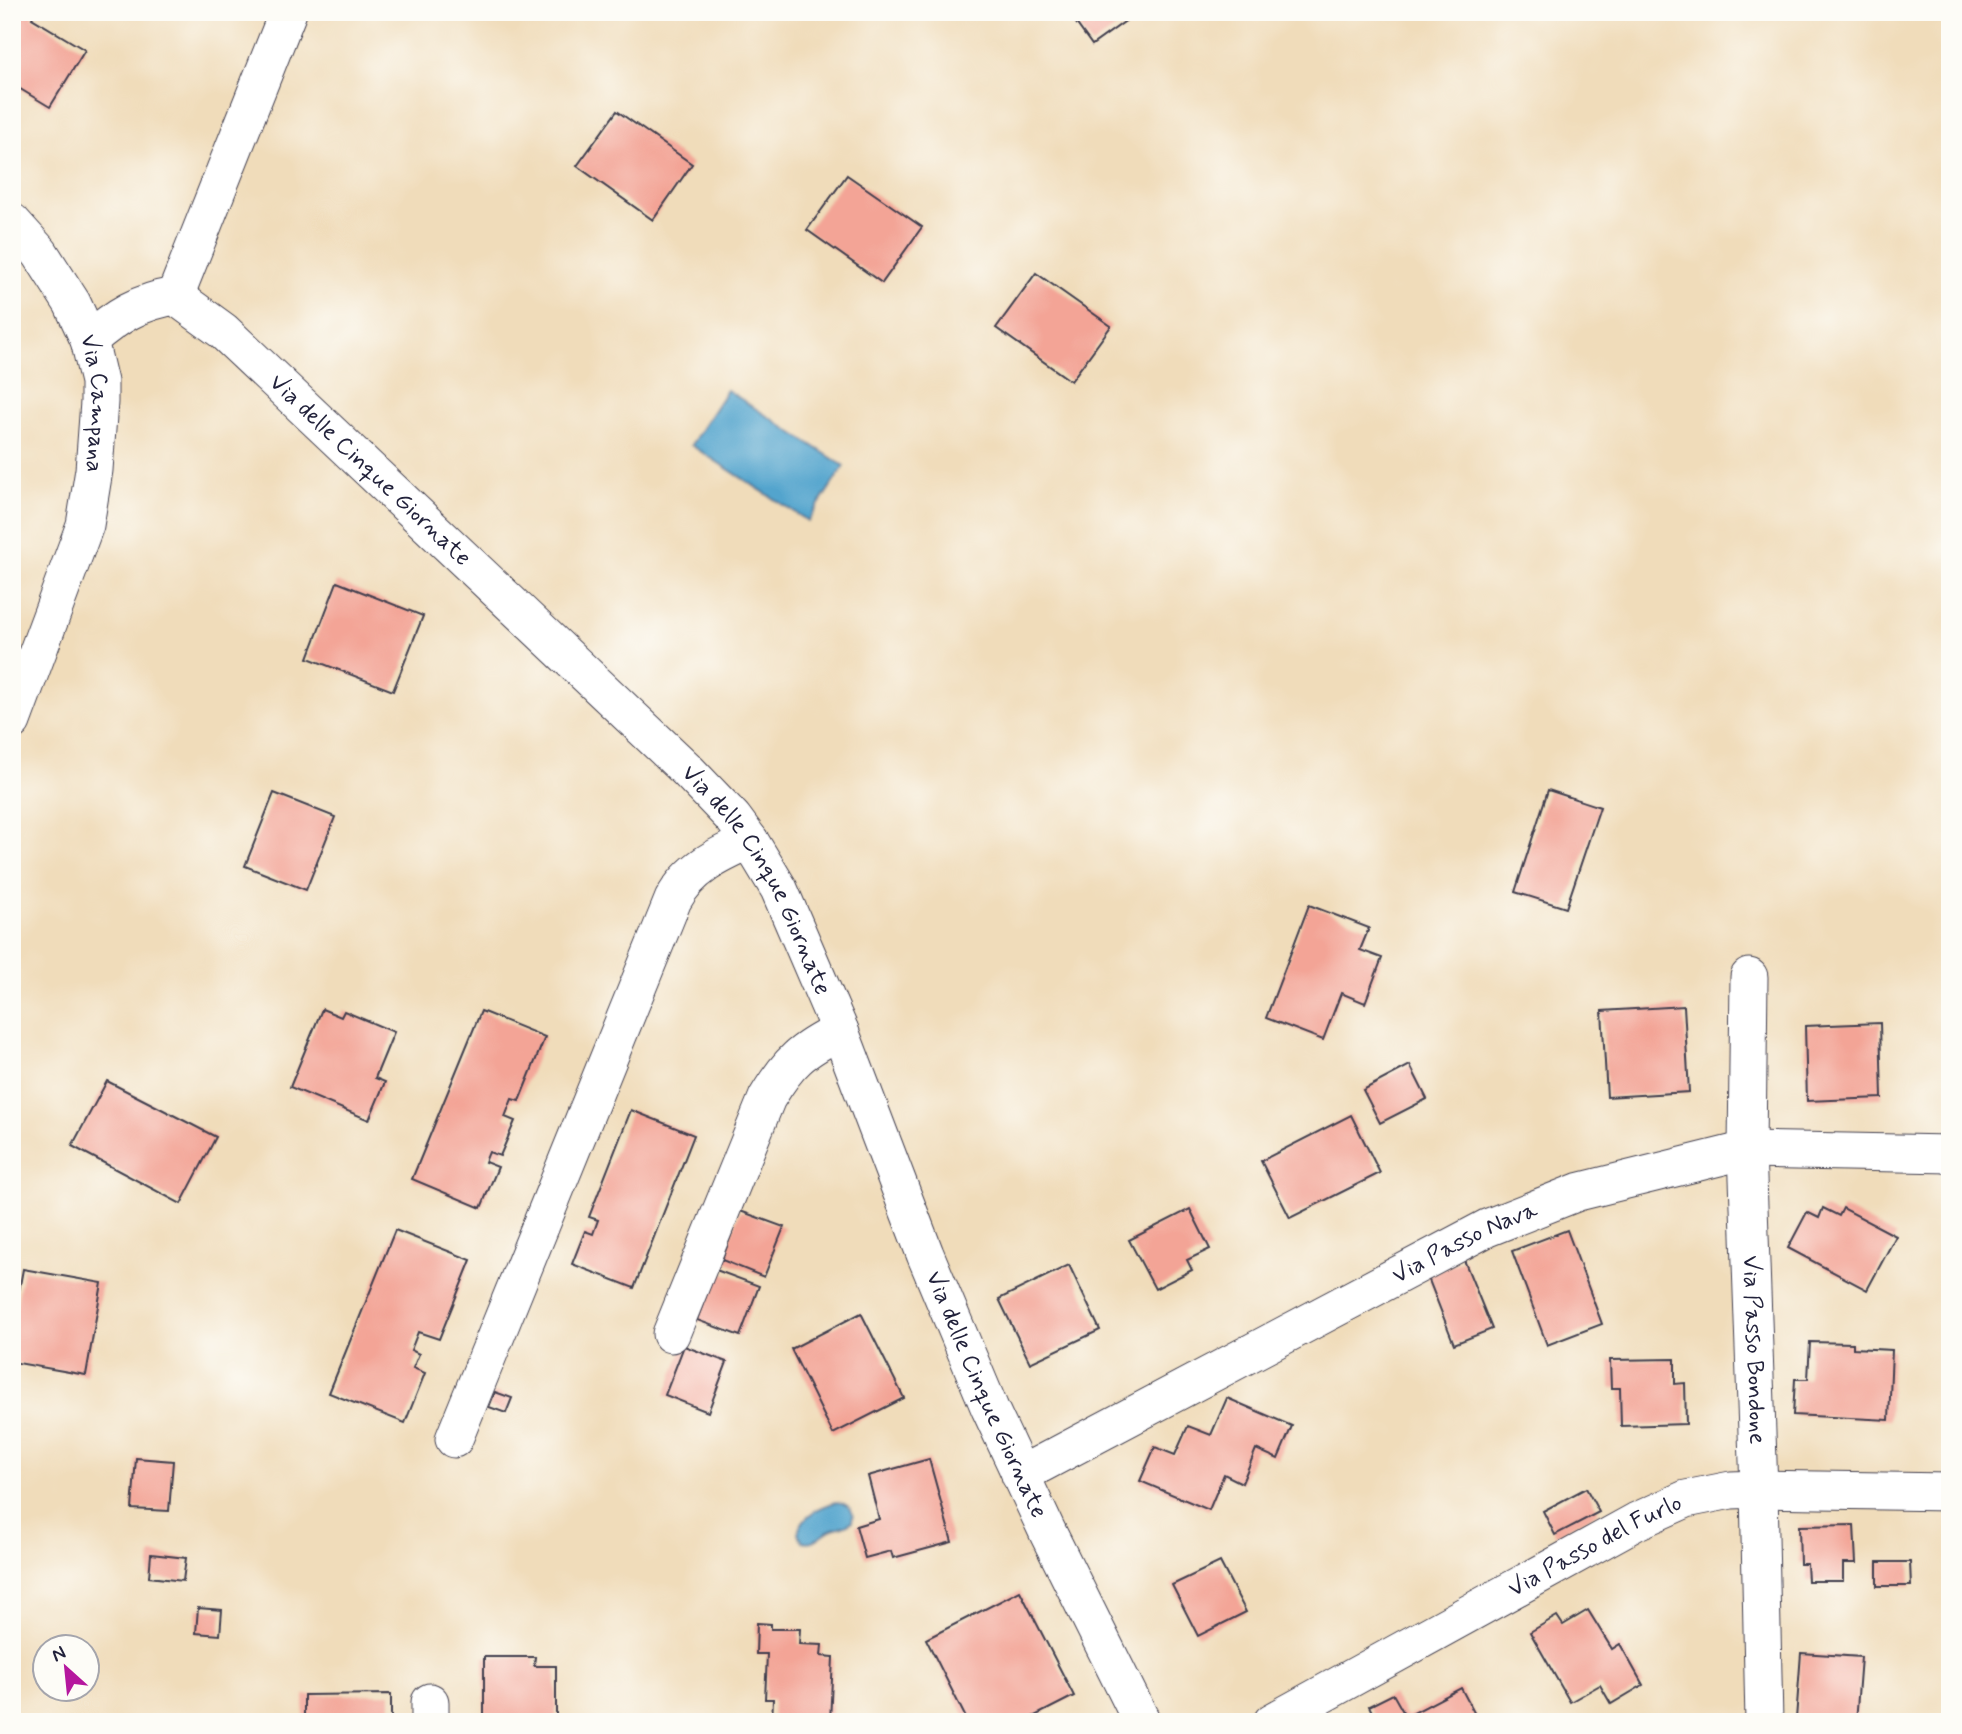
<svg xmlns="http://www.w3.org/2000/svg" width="1962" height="1734" font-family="Mynerve,sans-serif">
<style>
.water{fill:#53a4cd;stroke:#3a6384;stroke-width:2}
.building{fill:#f3a496}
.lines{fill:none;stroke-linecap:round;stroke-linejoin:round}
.street-casing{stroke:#413e4e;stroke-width:39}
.street{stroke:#fff;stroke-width:37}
.labels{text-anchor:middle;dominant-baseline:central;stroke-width:5;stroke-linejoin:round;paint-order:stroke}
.street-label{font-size:24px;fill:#22223b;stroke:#fdfcf7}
</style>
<rect width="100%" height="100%" fill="#fdfcf7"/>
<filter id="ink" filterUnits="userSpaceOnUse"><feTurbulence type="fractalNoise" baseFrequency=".0143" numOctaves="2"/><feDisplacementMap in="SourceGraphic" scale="14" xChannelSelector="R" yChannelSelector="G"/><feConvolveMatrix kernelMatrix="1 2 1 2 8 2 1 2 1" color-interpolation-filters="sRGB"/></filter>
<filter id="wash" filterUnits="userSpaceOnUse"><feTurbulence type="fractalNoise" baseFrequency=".00686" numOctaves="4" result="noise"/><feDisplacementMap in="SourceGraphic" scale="28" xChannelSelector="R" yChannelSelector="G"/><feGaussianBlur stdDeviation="1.57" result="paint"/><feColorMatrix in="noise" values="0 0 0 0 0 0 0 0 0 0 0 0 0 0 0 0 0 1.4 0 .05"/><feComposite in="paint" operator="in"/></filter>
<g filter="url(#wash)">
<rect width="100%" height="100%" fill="#f0dcba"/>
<!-- water -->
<g class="water">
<polygon points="727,390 844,466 808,521 691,445"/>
<path d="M836,1502c11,1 19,8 16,19 -8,7 -14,5 -22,9 -11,6 -14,14 -27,11l-5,-8c4,-18 22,-26 38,-31z"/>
</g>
<g id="blocks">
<!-- building -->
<g class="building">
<polygon points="12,12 35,12 32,18 85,50 50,107 12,84"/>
<polygon points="1068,12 1138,12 1092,45"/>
<polygon points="617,111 692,164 653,220 577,166"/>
<polygon points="847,175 922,227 882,283 807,230"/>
<polygon points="1036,273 1111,326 1071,381 996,328"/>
<polygon points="337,582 423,616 393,691 308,658"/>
<polygon points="1548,790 1600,807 1566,908 1515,892"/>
<polygon points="274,793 335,817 306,890 245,866"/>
<polygon points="1309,905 1369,928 1360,950 1382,958 1365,1003 1341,993 1323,1040 1266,1018"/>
<polygon points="1684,1006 1689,1092 1607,1097 1602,1011"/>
<polygon points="322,1009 341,1017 344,1011 394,1032 375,1078 385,1082 369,1120 290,1087"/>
<polygon points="481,1011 545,1037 519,1101 512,1099 505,1117 515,1121 500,1156 489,1152 485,1162 498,1167 481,1208 412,1179"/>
<polygon points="1880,1023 1882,1098 1807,1101 1805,1026"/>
<polygon points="1410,1065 1427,1099 1380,1123 1363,1090"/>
<polygon points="107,1081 216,1137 181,1204 72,1146"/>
<polygon points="631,1110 694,1135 634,1288 572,1264 585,1231 593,1234 598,1220 589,1217"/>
<polygon points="1351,1115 1380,1173 1290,1218 1261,1161"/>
<polygon points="1823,1208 1839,1216 1843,1208 1896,1236 1867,1290 1788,1248 1807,1212 1819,1218"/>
<polygon points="1190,1209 1210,1249 1187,1260 1192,1270 1155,1289 1129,1240"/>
<polygon points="740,1211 784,1227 764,1277 722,1260"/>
<polygon points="395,1230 471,1260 439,1339 418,1332 411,1350 419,1354 413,1368 425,1373 405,1423 329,1393"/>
<polygon points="1567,1230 1602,1324 1547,1345 1512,1251"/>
<polygon points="1464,1260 1492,1329 1454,1344 1427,1275"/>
<polygon points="1069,1265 1100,1330 1030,1363 999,1299"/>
<polygon points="23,1269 102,1283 86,1375 12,1362 12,1329"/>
<polygon points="716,1270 759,1286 740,1336 697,1320"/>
<polygon points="861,1313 904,1398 833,1434 791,1349"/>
<polygon points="1810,1342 1853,1343 1853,1348 1892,1350 1889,1420 1793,1415 1795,1379 1808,1379"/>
<polygon points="684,1346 727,1362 708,1412 665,1395"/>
<polygon points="1675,1359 1675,1384 1685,1383 1686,1424 1621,1426 1620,1388 1611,1388 1610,1360"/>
<polygon points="495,1392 512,1398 506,1413 489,1407"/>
<polygon points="1227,1398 1292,1426 1278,1459 1256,1449 1242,1483 1224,1474 1209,1510 1140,1481 1155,1447 1175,1455 1188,1426 1211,1435"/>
<polygon points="136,1458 173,1461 169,1511 132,1509"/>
<polygon points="929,1459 952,1542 893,1558 891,1551 865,1558 856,1526 879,1519 868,1476"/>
<polygon points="1586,1488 1599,1512 1555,1535 1543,1511"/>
<polygon points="1854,1525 1856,1563 1843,1563 1843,1581 1808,1581 1807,1564 1800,1564 1799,1526"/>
<polygon points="151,1554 186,1558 183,1581 149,1577"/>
<polygon points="1220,1562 1246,1612 1198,1636 1172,1585"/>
<polygon points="1877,1562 1910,1562 1911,1586 1877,1586"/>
<polygon points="1020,1591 1074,1696 1023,1722 968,1722 926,1639"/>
<polygon points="198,1608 222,1610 220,1635 196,1633"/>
<polygon points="1588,1610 1612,1649 1620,1644 1643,1685 1611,1704 1600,1685 1570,1702 1530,1632 1557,1616 1563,1625"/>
<polygon points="757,1623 771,1624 771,1629 800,1629 799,1644 822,1645 821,1656 833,1657 830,1722 772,1722 773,1699 765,1699 767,1654 756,1654"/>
<polygon points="1801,1653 1861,1657 1856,1722 1796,1719"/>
<polygon points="484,1657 535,1657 534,1666 556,1666 556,1722 484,1722"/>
<polygon points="1461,1688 1479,1722 1377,1722 1369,1706 1393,1694 1406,1717"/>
<polygon points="391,1694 391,1722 304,1722 304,1695"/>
</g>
</g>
</g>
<g filter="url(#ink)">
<use href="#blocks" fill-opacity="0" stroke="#413e4e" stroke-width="2"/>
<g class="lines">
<defs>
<g id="street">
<path id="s1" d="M12,222l28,31 32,50 17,37 10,42v20l-5,68 -9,55 -73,196"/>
<polyline points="175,296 288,12"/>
<path id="s2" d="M89,340c28,-24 49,-38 86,-44l48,35 463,438 47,49 17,23 29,48 61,142 85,223 65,155 58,124 94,189"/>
<path id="s3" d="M1749,977l-2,173 12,339 5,233"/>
<path d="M671,1334l96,-236c22,-37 35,-48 73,-67"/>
<path d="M454,1439l219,-539c17,-32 46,-45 77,-59"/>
<path id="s4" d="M1020,1475l467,-247 91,-36 169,-42 203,4"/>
<polyline points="430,1722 430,1702"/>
<path id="s5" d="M1272,1722l365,-201 49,-22 45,-9 28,-1 191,3"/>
</g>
</defs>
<!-- street casing -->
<use href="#street" class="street-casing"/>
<!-- street -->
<use href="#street" class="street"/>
</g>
</g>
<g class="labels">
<!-- street labels -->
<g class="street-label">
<text stroke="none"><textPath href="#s1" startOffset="206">Via Campana</textPath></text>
<text stroke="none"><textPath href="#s2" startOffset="360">Via delle Cinque Giornate</textPath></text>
<text stroke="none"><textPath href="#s2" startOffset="928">Via delle Cinque Giornate</textPath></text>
<text stroke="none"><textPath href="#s4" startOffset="502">Via Passo Nava</textPath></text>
<text stroke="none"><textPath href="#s3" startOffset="373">Via Passo Bondone</textPath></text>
<text stroke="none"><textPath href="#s2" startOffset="1494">Via delle Cinque Giornate</textPath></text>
<text stroke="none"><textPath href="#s5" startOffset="368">Via Passo del Furlo</textPath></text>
</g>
</g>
<!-- margin -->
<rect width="1962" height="1734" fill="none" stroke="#fdfcf7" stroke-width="42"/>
<!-- north arrow -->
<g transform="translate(66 1668) rotate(333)"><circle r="33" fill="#fdfcf7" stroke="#a5a5ac" stroke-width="2"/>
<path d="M0-5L12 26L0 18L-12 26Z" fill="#b5179e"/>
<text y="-10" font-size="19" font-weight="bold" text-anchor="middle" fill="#22223b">N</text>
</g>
</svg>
